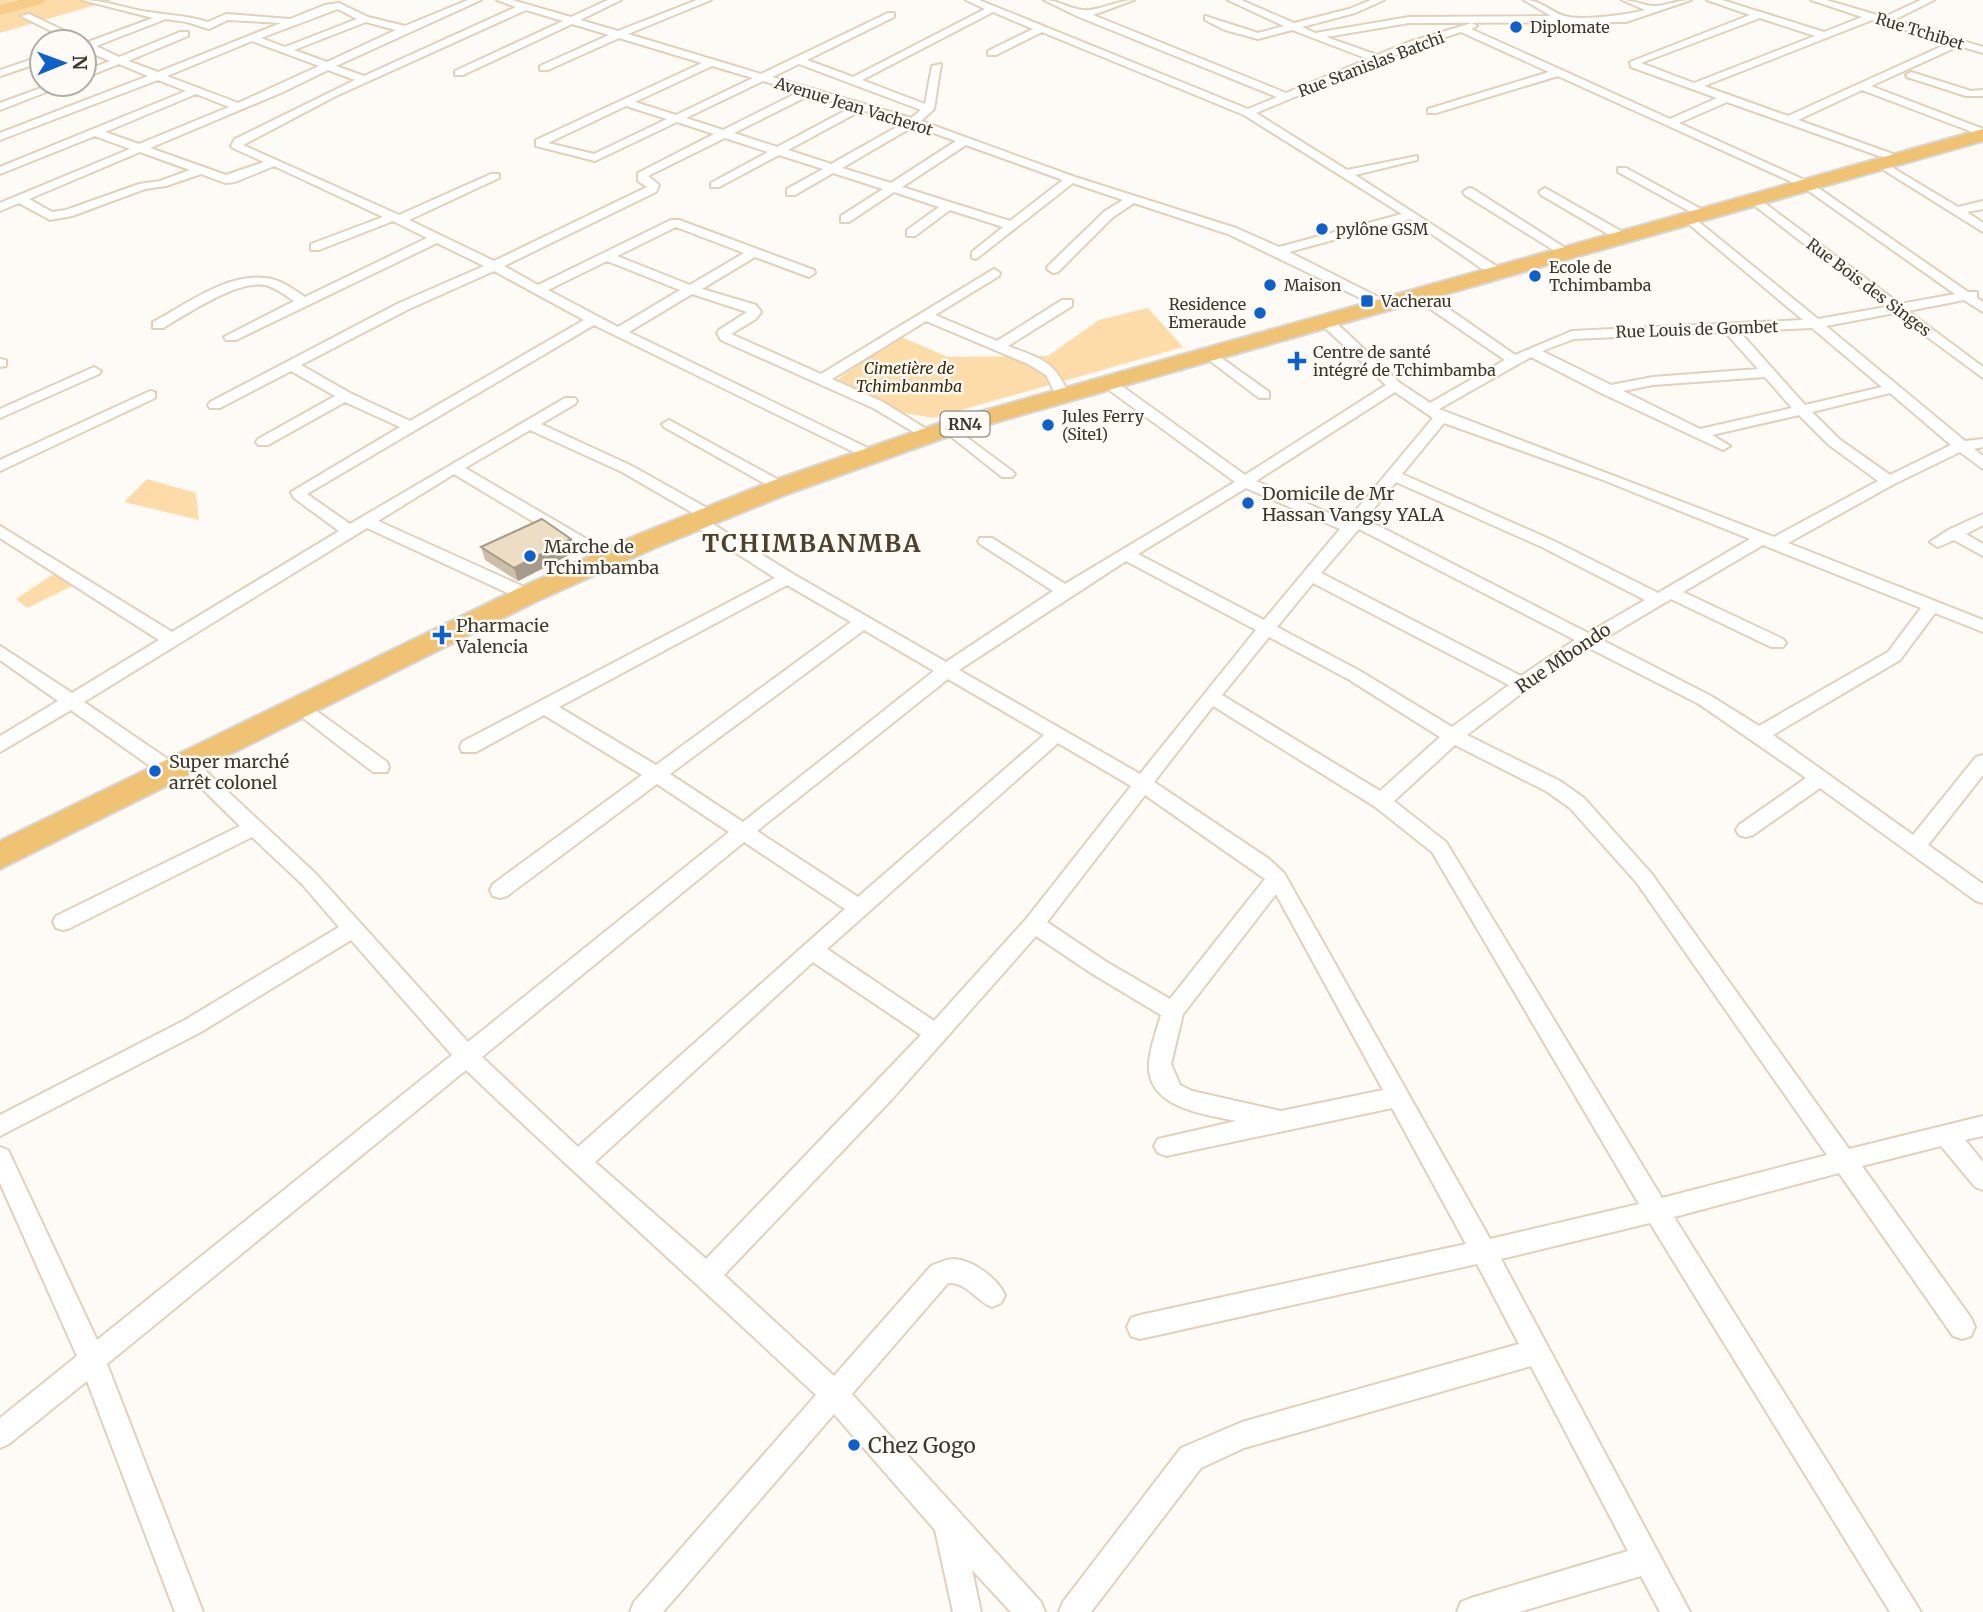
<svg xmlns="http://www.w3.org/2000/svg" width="1983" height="1612" font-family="Merriweather,serif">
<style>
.green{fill:#fddca9}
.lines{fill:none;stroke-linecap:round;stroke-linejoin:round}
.river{fill:#f7cc89;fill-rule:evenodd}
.minor-casing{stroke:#e1d1ba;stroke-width:4}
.trunk-casing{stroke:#d8d7d5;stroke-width:4}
.minor{fill:#fff;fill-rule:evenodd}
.trunk{fill:#f0c374;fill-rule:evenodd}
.wall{fill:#ccbea9}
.shaded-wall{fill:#a69b8a}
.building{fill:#edddc5;stroke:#a69b8a;stroke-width:2}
.poi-dot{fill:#1060ca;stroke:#fefbf6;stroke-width:2.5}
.labels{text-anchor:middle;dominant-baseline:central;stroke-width:5;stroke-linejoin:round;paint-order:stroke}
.far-poi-label{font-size:16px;fill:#3d372d;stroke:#fefbf6;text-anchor:start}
.far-street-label{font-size:16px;fill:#3d372d;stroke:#fefbf6}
.far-park-label{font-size:16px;font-style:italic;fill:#3b2a0b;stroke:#fefbf6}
.shield{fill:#fefbf6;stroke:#777269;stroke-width:2}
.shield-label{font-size:16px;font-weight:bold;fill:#3d372d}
.poi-label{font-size:18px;fill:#3d372d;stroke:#fefbf6;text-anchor:start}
.street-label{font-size:18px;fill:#3d372d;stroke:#fefbf6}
.near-poi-label{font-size:21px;fill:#3d372d;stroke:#fefbf6;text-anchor:start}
.district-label{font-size:24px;font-weight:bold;letter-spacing:2px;fill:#4d402c;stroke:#fefbf6}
</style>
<rect width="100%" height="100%" fill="#fefbf6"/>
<!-- green -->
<g class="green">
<polygon points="0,0 112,0 0,33"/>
<polygon points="1148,308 1183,347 933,418 899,412 838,379 899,336 948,357 1048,356 1099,320"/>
<polygon points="147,479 196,493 199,520 124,502"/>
<polygon points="58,571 76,584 27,608 16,599"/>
</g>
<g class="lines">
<!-- river -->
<polygon class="river" points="20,0 46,0 44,3 0,15 0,5"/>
<defs>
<g id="minor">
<path d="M82,0c21,0 40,7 60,11 23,4 44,4 66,11l18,-8 64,5 35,-14 14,-2 29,14 37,9 63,-26h13l-145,66 28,10 152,-69 -19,-7h15l59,17 37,-17h13l-41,20 38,11 79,-31h14l-83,34 133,40 127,-61h6v4l-87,43 46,17 132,-68 -19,-9h13l269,109 29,-12 -198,-80 -35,-17c15,0 25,9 39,10 13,2 35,-10 51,-10l-41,15 193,78 82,-34 -76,-29 -34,9 -33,-9 -20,-10v-4l53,17 26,-7 -56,-26h13l53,23 55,-14 22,-9h13l-29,13 -53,14 13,6 94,-16 142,-1 -27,-16c17,0 25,11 40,16 17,5 64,-1 81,-6l-23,-10c12,0 25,7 34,6 12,-1 22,-6 35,-6l-65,22 -217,1 -83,14 51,18 32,-13 63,-19 5,3 -6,3 199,90 47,-21 -86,-31 -1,-5 120,-47 -43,-15h15l102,32 38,-15 -51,-17h15l58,17 37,-17h13l-40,20 89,27v6l-24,-7 -88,40 112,43v7l-121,-46 -64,30 106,38v4h-8l-169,-60 -48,21 132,60 157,109h9v6l6,4v10l-19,-12 -56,11 75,56v11l-88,-65 -69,13 139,115 18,-2v8l-9,2 9,7v13l-23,-17 -66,32 -106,59 195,77v12l-48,-19 -35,47 -127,75 140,100 63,-78 7,-2v20l-55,70 55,39v19l-7,-2 -156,-113 -67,47 -7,2 -7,-2 -3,-5 3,-5 67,-47 -107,-74 -110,-56 -30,17 -92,70 93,46 24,17 67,75 198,276 134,-33v20l-18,4 18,22v28l-8,-3 -34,-41 -79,20 109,152 4,9 -4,9 -9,3 -9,-3 -114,-163 -165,44 247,395h-31l-240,-389 -149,36 189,353h-30l-19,-36 -122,36h-62l4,-10 10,-4 157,-47 -97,-185 -287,82 -43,20 -110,144h-32l4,-10 118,-154 61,-26 277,-78 -42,-80 -337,75 -9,-3 -4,-9 4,-9 9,-3 326,-71 -74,-136 -226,48 -8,-3 -4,-7 4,-7 78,-18c-32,-7 -90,-13 -87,-58 1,-16 8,-33 12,-48l-70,-42 -55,-37 -144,163 -168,176 110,101 97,-110c7,-3 15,-7 23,-7 19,1 43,19 51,36l-4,8 -9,4c-16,-6 -25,-25 -44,-24l-96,111 189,208 4,10h-34l-39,-42 9,42h-28l-18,-82 -101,-116 -171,198h-33l4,-10 182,-207c-116,-109 -235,-215 -350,-325l-359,294 96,248h-28l-88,-231 -78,63 -9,4v-30l77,-62 -77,-173v-36l8,3 89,190 355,-285 -101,-115 -150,92 -201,104v-21l185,-95 154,-93 -37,-43 -50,-47 -182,91 -7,2 -7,-2 -3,-6 3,-6 184,-90 -63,-62 2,-5h14l123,115 152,168 261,-210 -72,-48 -150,112 -7,2 -7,-2 -3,-6 3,-6 149,-109 -98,-60 -68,37h-14l-2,-5 2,-5 313,-164 -85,-55 -2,-3 2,-3 8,-1 -76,-44 -92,-42 -65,38 149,87 2,4 -2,4h-12l-148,-89 -76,47 155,70 2,4 -2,4h-12l-154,-71 -283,174 94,64 2,5 -2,5h-14l-93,-66 -71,42v-16l58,-35 -58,-41v-14l72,47 87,-53 -159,-102v-12l172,106 167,-101 -45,-33 -3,-6 109,-65 -55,-25 -77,43h-10l-2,-3 2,-3 77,-43 -44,-25 -71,37h-10l-2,-3 2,-3 189,-99 85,-37 -47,-23 -201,97h-10l-2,-3 70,-36c-8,-5 -19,-14 -29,-16 -28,-5 -78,29 -102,43h-10v-6c32,-17 74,-49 112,-44 15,1 28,11 40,19l122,-59 -34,-17 -74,29h-8v-6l72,-27 -109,-51 -39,16 -10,1 -24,-9 -35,12 -21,3 -73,27 -22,4 -31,-17 -19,8v-8l130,-54 -35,-13 -95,38v-7l186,-76 -28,-11 -158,60v-7l148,-57 -29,-12 -35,14v-7l26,-10 -26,-11v-8h-11l-52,-26 8,-2 59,28 65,-24zM338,9l19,10 -72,28 -24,-9zM526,10l37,11 -108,50v4h8l109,-51 37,11 -69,31v4h8l71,-32 83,25 -166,77v6l59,15 82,-39 37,12 -76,39v8l9,6 -153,74 -85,-41 90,-42v-4h-8l-92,41 -156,-70 93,-49zM993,12l40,17 -45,22v4h8l46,-23 202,83 158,99 -123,33 -43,-19 -161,-51 -154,-56 13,-12 7,-45 -9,2 -7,38 -63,-24zM1760,18l55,18 -121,47 -53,-20zM166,19l21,3 22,7 19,-9 53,3 -123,49 -30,-11 60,-25v-4h-8l-61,25 -23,-11zM1872,20l77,23 -161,73 -84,-30zM366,22l30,8 -69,32 -33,-12zM1461,32l88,40 -121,37v4h8l122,-37 245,111 152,107 -55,10 -145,-108 -4,1v6l135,104 -68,12 -129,-105 -6,4 2,3 118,99 -231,11 -57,24 -92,-64h-10v6l92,63 -75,43 -30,-20 -69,-65h-10v6l65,61 -141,90 -130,-94h-10v6l130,95 -170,102 -73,-46h-12l-2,3 2,3 73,47 -107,71 -153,-88 -88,-55 9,-1 2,-3 -2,-3 -82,-46 -91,-42 34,-20 2,-3 -2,-3h-10l-215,126 -43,-30 287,-169 272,133h10l3,-3 -3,-3 -247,-120 63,-38 55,18 -28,18 -2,3 4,7 152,68 51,30 5,1 7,-4 -53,-33 -51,-23 94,-58 102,43 18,11 12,24h10l2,-3c-17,-36 -26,-36 -62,-50l64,-40v-6h-10l-65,41 -62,-26 64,-39 1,-3 -6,-4 -173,105 -90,-40 25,-15 5,-7 -5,-7 -54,-16 53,-32 54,20 6,-4 -1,-3 -135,-50h-8l-133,65 -34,-19 152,-74 3,-7 -11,-9 77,-38 43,14 -57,31v4h8l60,-32 44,14 -36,20v6h8l38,-22 50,16 -42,27v6h8l45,-30 45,15 -32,23v6h8l35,-26 53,17 -31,25v6l4,1 97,-76 50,17 -18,11 -57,55 -1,3 6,4 5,-1 55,-55 21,-14 94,31 153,74 5,-1v-6l-97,-49 121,-33 81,56h10v-6l-146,-94 62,-15v-4l-70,14 -91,-57 161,-67zM252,41l67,25 -81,37 -71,-27zM799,64l122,46 -10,8 -139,-41zM712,66l41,12 -77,37 -41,-13zM328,70l27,10 -120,59 -4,7 2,2 31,14 -38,13 -76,-27 133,-56zM763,81l36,11 -76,38 -37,-12zM196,94l33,13 -90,37 -34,-12zM810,95l42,12 -75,40 -43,-14zM626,106l41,13 -73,35 -46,-11zM862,110l42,13 -73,41 -43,-14zM914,126l42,15 -65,42 -49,-15zM966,145l97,35 -53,41 -108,-34zM140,152l50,18 -30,11 -21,3 -73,26 -14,2 -23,-13zM676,227l68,26 -54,32 -73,-29zM607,261l73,29 -62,37 -70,-37zM494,271l90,49 -174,101 -60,-28 -49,-28 108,-56zM1812,328l70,59 -77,18 -66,-74zM1725,332l33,37 -105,8 -42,8 -69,-34 32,-12zM1531,357l70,36 122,57 7,-4 -18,-11 87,-20 30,30 49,36 -104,56 -335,-128zM1765,377l27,31 -92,21 -77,-38 30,-6zM1395,392l38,26 -86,103 -91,-40zM1890,393l61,52 -61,30 -51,-36 -27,-27zM1444,423l154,55 152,61 -92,54 -104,-52 -152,-67zM1396,482l146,65 103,53 -57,33 -223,-114zM1246,488l94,41 -76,91 -126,-66zM1359,529l216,111 -54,36 -200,-103zM1763,545l158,63 -33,44 -129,74 -48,-30 -109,-56 69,-41 100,48h12l3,-4 -3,-4 -100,-47zM1126,561l130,69 -116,144 -181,-104zM1313,583l196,102 -57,42 -92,-56 -83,-44zM787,585l64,37 -195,143 -97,-58zM864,630l70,41 -191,151 -73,-48zM1269,637l79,42 92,58 -60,54 -158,-96zM948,679l96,56 -186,162 -101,-66zM1213,706l161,100 58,46 207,352 -149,35 -206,-366 -15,-14 -115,-77zM1058,743l73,43 -104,132 -93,103 -107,-72zM1455,745l91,46 24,17 67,75 190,272 -165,43 -216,-356 -52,-41zM1145,795l120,84 -95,120 -65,-38 -58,-39zM744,842l101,67 -267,238 -96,-90zM1276,894l107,196 -102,21 -89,-20 -12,-6 -9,-21 12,-50zM813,962l108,73 -215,224 -111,-97z"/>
<polygon points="42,56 42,62 0,76 0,70"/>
<polygon points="1911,72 1971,91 1983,90 1983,96 1966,96 1907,77 1906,75"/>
<polygon points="52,84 67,84 0,110 0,103"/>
<polygon points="1883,162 1958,207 1983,201 1983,209 1967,212 1983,223 1983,232 1879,167 1879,163"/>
<polygon points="1618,168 1626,168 1710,214 1700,217 1618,172"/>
<polygon points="1469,188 1473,189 1573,253 1571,256 1563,256 1465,195 1463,192"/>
<polygon points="1545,188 1626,234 1628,237 1622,241 1618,240 1541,195 1539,192"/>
<polygon points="1210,350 1269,392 1269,398 1259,398 1205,357 1205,351"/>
<polygon points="0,359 6,360 6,366 0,367"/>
<polygon points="94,367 101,371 99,374 0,418 0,409"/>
<polygon points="150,391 155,392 155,398 0,471 0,460"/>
<polygon points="669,420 786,484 789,487 786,490 776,490 664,427 662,424"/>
<polygon points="949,424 1012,471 1015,474 1012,477 1002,477 944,431 942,428 944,425"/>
<polygon points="1983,514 1983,525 1966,534 1983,544 1983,556 1954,540 1938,547 1930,542 1948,530"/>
<polygon points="301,702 307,704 387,762 389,767 387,772 373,772 295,712 292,708 295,704"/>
</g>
<polygon id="trunk" points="1983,129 1983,141 958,433 790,493 657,547 537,601 0,869 0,841 517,589 637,535 772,481 940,423"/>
</defs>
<!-- minor casing -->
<use href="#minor" class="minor-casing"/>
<!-- trunk casing -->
<use href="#trunk" class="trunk-casing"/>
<!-- minor -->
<use href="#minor" class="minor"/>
<!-- trunk -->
<use href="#trunk" class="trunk"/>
</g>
<!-- wall -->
<polygon class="wall" points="571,539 575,552 518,581 485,560 481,547"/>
<!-- shaded-wall -->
<polygon class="shaded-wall" points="571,539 575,552 518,581 514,568"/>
<!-- building -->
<polygon class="building" points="542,519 571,539 514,568 481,547"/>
<!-- markers -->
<g class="poi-dot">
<circle cx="1516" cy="27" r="7"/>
<circle cx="1322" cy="229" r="7"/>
<circle cx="1535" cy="276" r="7"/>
<circle cx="1270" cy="285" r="7"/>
<rect x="1360" y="294" width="14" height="14" rx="3.5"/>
<circle cx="1260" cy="313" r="7"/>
<path d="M1293.5 350.5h7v7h7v7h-7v7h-7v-7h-7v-7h7z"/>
<circle cx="1048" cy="425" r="7"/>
<circle cx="1248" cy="503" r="7"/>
<circle cx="530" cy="556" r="7"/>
<path d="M438.5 624.5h7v7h7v7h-7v7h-7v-7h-7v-7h7z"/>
<circle cx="155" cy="771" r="7"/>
<circle cx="854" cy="1445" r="7"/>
</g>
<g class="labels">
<!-- far-poi labels -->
<g class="far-poi-label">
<text x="1530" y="27">Diplomate</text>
<text x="1336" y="229">pylône GSM</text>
<text x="1549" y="267">Ecole de<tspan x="1549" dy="18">Tchimbamba</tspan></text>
<text x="1284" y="285">Maison</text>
<text x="1381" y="301">Vacherau</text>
<text x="1246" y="304" text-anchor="end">Residence<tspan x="1246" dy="18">Emeraude</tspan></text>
<text x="1313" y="352">Centre de santé<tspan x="1313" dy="18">intégré de Tchimbamba</tspan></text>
<text x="1062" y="416">Jules Ferry<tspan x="1062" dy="18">(Site1)</tspan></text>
</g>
<!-- far-street labels -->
<g class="far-street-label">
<text transform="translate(1920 31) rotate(17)">Rue Tchibet</text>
<text transform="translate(1371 64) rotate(-21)">Rue Stanislas Batchi</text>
<text transform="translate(854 106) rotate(17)">Avenue Jean Vacherot</text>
<text transform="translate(1869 287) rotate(37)">Rue Bois des Singes</text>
<text transform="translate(1697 329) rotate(-2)">Rue Louis de Gombet</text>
</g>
<!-- far-park labels -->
<g class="far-park-label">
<text x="909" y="368">Cimetière de<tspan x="909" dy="18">Tchimbanmba</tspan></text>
</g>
<!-- shield labels -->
<rect class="shield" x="940.5" y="411.5" width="49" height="25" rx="5"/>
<g class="shield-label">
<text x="965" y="424">RN4</text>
</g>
<!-- poi labels -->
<g class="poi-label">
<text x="1262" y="493">Domicile de Mr<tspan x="1262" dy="21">Hassan Vangsy YALA</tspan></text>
<text x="544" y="546">Marche de<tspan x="544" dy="21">Tchimbamba</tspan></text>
<text x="456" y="625">Pharmacie<tspan x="456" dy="21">Valencia</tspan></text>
<text x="169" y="761">Super marché<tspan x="169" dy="21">arrêt colonel</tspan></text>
</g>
<!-- street labels -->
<g class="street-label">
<text transform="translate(1563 658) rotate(-34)">Rue Mbondo</text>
</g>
<!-- near-poi labels -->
<g class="near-poi-label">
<text x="868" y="1445">Chez Gogo</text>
</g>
<!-- district labels -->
<g class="district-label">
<text x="812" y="543">TCHIMBANMBA</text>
</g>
</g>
<!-- north arrow -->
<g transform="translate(63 63) rotate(89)"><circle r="33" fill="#fefbf6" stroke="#b1ada6" stroke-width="2"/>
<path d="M0-5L12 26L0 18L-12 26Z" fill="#1060ca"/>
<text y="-10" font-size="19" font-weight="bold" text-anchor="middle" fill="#3d372d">N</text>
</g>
</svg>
